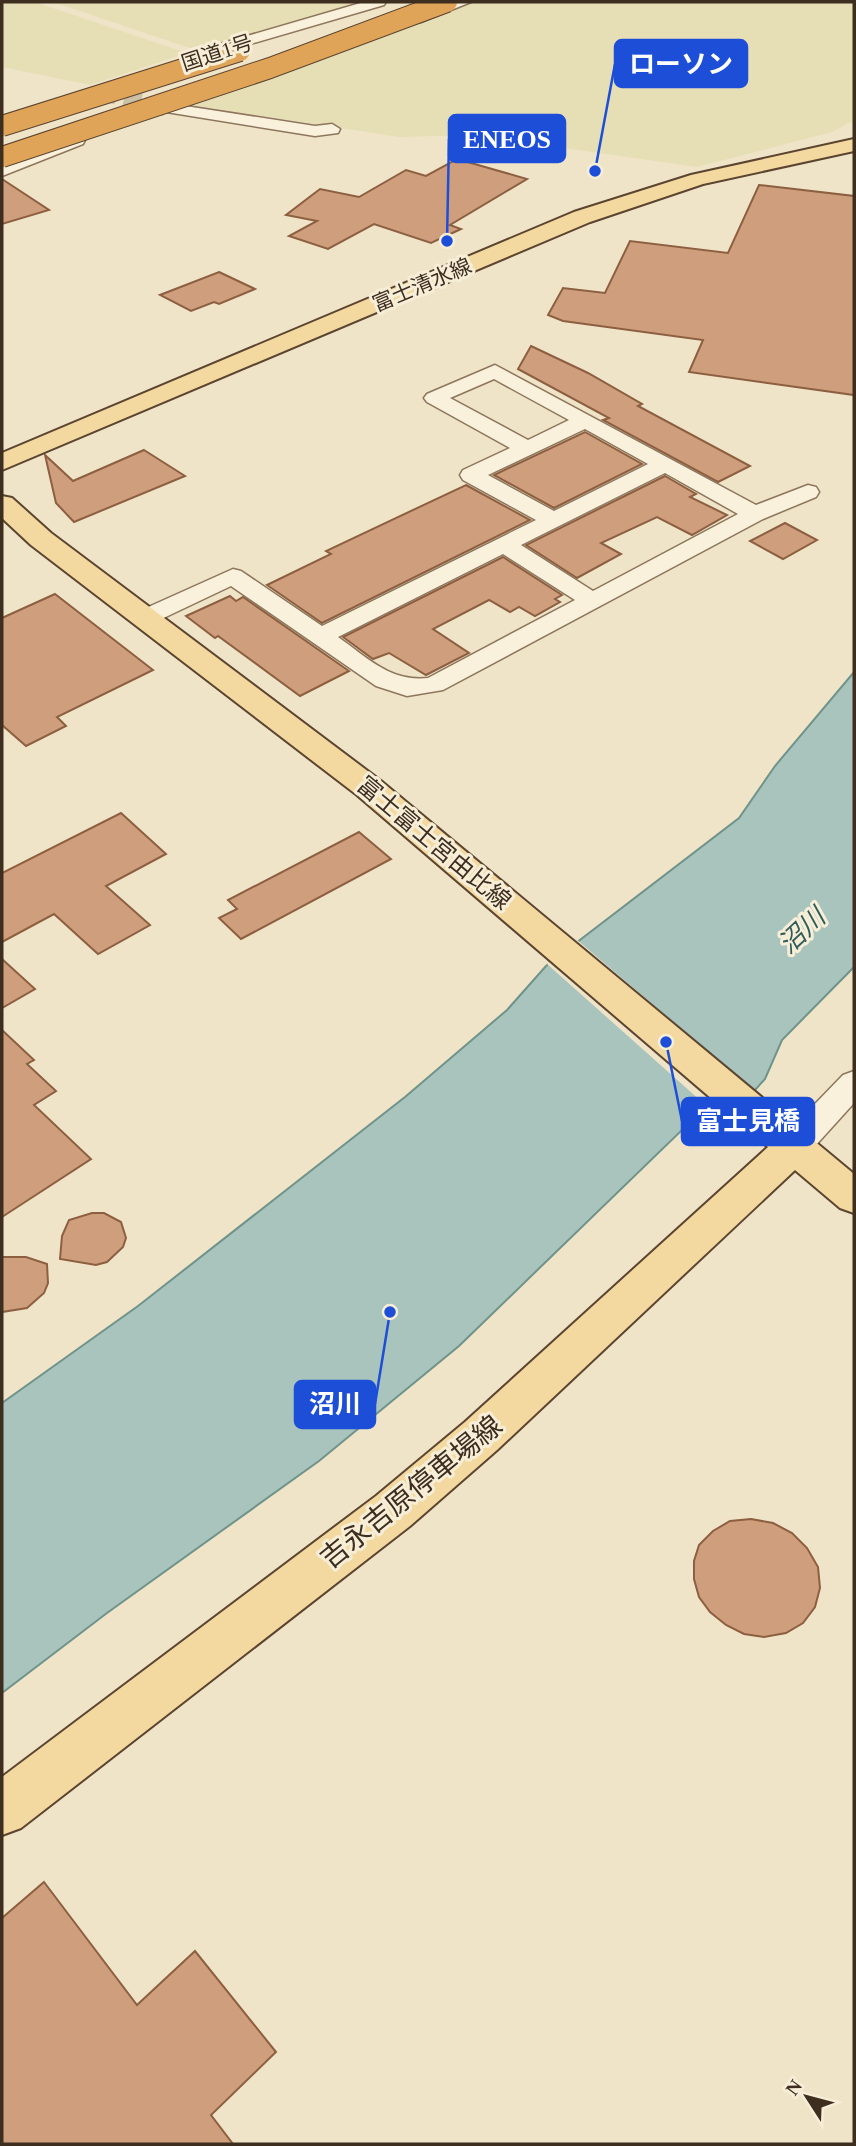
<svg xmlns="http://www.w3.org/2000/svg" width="856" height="2146" font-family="'Times New Roman','Noto Sans JP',serif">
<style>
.farmland{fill:#e6deb5}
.water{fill:#a9c4bc;stroke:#6f938a;stroke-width:2}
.pier{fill:#f0e4c8}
.building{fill:#cf9f7d;stroke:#8d5f41;stroke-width:2}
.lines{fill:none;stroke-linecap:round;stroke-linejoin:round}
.minor-tunnel{stroke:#ccc0a6;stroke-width:17;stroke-dasharray:17 8;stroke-linecap:butt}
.minor-casing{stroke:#8d765c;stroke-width:3}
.major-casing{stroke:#5b4430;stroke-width:4}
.minor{fill:#faf1dc;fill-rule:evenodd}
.major{fill:#f3d9a0;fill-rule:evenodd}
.highway-bridge-casing{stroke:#5b4430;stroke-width:22;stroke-linecap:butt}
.highway-bridge{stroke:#e0a458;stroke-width:20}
.labels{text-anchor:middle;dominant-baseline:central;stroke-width:6;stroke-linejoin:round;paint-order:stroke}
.far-street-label{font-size:21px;fill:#3d2e20;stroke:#f7eed8}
.street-label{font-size:24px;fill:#3d2e20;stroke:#f7eed8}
.water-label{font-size:26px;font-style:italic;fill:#2f5d5a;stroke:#f7eed8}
.near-street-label{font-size:28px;fill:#3d2e20;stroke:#f7eed8}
.leader{fill:none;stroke:#1d4ed8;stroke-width:2.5}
.callout-dot{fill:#1d4ed8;stroke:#f7eed8;stroke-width:2.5}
.callout{fill:#1d4ed8;stroke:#1d4ed8;stroke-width:2.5}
.callout-label{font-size:26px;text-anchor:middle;font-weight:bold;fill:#fff}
</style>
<rect width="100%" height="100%" fill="#f0e4c8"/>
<!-- farmland -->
<g class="farmland">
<polygon points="2,2 35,2 187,53 90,85 2,67"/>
<polygon points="53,2 363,2 196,50"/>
<polygon points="476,2 854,2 854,120 832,132 697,167 474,135 399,137 185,104"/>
</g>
<!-- water -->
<polygon class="water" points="854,672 854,967 782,1040 765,1079 739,1108 685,1127 459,1346 319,1461 107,1613 2,1693 2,1403 138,1306 405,1097 507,1010 546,966 739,818 775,766"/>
<!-- pier -->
<polygon class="pier" points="576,939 757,1093 741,1111 720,1118 547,964"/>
<!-- building -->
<g class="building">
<polygon points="457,159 527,179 450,225 461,229 431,243 374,224 328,249 289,236 317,221 286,215 320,189 359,197 406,170 426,176"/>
<polygon points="2,179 49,210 2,224"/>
<polygon points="759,185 854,196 854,395 689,372 703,340 563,321 548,315 563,288 605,293 630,241 728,253"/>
<polygon points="219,272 255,289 219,304 214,302 191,311 160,295"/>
<polygon points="531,346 588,373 642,404 638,406 750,466 718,482 603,420 609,418 518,369"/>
<polygon points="585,432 642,464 554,508 494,475"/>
<polygon points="144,450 185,476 74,522 56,503 45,455 73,481"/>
<polygon points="665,476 696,494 690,497 727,515 692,535 657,517 601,543 621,554 577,578 526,545"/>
<polygon points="466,485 530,520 322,623 267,585 331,554 326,551"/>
<polygon points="785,523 817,540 783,559 750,541"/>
<polygon points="503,557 562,595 555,599 560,602 535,616 519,607 510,612 489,600 433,629 469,653 426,675 389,653 373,659 343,637"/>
<polygon points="55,594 153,670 57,717 66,726 26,746 2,725 2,618"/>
<polygon points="230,596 236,601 243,597 349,671 300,696 218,636 215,638 186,616"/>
<polygon points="121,813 166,854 106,886 150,925 98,954 54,914 2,942 2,873"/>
<polygon points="359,832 391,859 241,939 219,918 237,909 228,900"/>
<polygon points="2,959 35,989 2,1008"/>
<polygon points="2,1030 34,1060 27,1064 56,1091 34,1105 91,1159 2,1217"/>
<polygon points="92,1213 104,1213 121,1222 126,1238 123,1247 107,1262 96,1265 60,1259 62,1236 69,1220"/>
<polygon points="2,1257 26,1257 47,1264 48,1283 44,1293 27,1308 2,1312"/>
<polygon points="751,1519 773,1523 792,1533 807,1548 818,1567 820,1588 815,1607 803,1623 786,1633 764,1637 744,1634 726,1625 710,1612 699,1597 694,1579 694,1561 699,1545 713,1531 730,1521"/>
<polygon points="44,1882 137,2005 195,1951 276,2052 211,2115 233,2144 2,2144 2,1918"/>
</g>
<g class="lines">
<!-- minor-tunnel -->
<polyline class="minor-tunnel" points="100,92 166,108"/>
<defs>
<g id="minor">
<polygon points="364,2 386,2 384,5 209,56 199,56 196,53 199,50"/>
<polygon points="451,2 471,2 421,22 416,23 409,19"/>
<polygon points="166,103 315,126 332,124 340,129 338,133 315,136 160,111 158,108"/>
<polygon points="77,135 83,136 85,140 83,144 2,176 2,165"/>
<path d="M495,365l261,140 52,-20 8,2 3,5 -3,5 -53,22 -320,171 -36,6 -31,-10 -145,-100 -78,37 -9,2 -9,-2 -3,-5 3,-5 98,-44 8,2 81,55 214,-106 -73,-40 -3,-5 3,-5 47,-22 -83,-46 -3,-4 3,-4zM494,379l75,41 -41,20 -78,-42zM585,429l63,35 -94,47 -66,-36zM665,473l73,41 -145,77 -72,-46zM503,554l72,46 -147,78c-38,4 -60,-20 -90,-41z"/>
<polygon points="854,1071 854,1103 807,1155 795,1159 783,1155 779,1146 783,1137 843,1075"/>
</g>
<g id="major">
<polygon points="854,139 854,151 703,184 590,222 2,470 2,453 574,212 691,175"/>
<polygon points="2,496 12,498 51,533 381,781 854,1174 854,1213 840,1208 795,1170 497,1450 410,1526 21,1828 2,1835 2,1777 376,1496 465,1422 768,1147 357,795 31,545 2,518"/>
</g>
</defs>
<!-- minor casing -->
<use href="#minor" class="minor-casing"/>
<!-- major casing -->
<use href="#major" class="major-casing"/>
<!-- minor -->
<use href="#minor" class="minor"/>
<!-- major -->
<use href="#major" class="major"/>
<defs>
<g id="highway-bridge">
<polyline points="2,126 240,51"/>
<polyline points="2,157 270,68 447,2"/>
</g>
</defs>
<!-- highway-bridge casing -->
<use href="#highway-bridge" class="highway-bridge-casing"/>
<!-- highway-bridge -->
<use href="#highway-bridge" class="highway-bridge"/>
</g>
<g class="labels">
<!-- far-street labels -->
<g class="far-street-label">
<text transform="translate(217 53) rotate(-18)">国道1号</text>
<text transform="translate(422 285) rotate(-23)">富士清水線</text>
</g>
<!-- street labels -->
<g class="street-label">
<text transform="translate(434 843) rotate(40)">富士富士宮由比線</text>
</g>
<!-- water labels -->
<g class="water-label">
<text transform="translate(802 931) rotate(-43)">沼川</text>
</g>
<!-- near-street labels -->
<g class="near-street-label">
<text transform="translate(411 1492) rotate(-39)">吉永吉原停車場線</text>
</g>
</g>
<!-- callouts -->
<path class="leader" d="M595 171L615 64M447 241L449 139M666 1042L682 1121M390 1312L375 1404"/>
<g class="callout-dot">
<circle cx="595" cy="171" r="7"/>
<circle cx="447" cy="241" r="7"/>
<circle cx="666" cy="1042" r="7"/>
<circle cx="390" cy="1312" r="7"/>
</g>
<g class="callout">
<rect x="615" y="40" width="132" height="47" rx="7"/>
<rect x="449" y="115" width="116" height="47" rx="7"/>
<rect x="682" y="1098" width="132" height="47" rx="7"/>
<rect x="295" y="1381" width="80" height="47" rx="7"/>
</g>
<g class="callout-label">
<text x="681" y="73">ローソン</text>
<text x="507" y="148">ENEOS</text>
<text x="748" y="1130">富士見橋</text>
<text x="335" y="1413">沼川</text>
</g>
<!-- border -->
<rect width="856" height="2146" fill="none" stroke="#3d2e20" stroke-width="7"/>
<!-- north arrow -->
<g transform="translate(807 2097) rotate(306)" stroke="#f7eed8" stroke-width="5" paint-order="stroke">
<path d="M0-5L12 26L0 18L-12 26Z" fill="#3d2e20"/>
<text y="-10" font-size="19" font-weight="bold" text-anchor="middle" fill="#3d2e20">N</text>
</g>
</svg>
